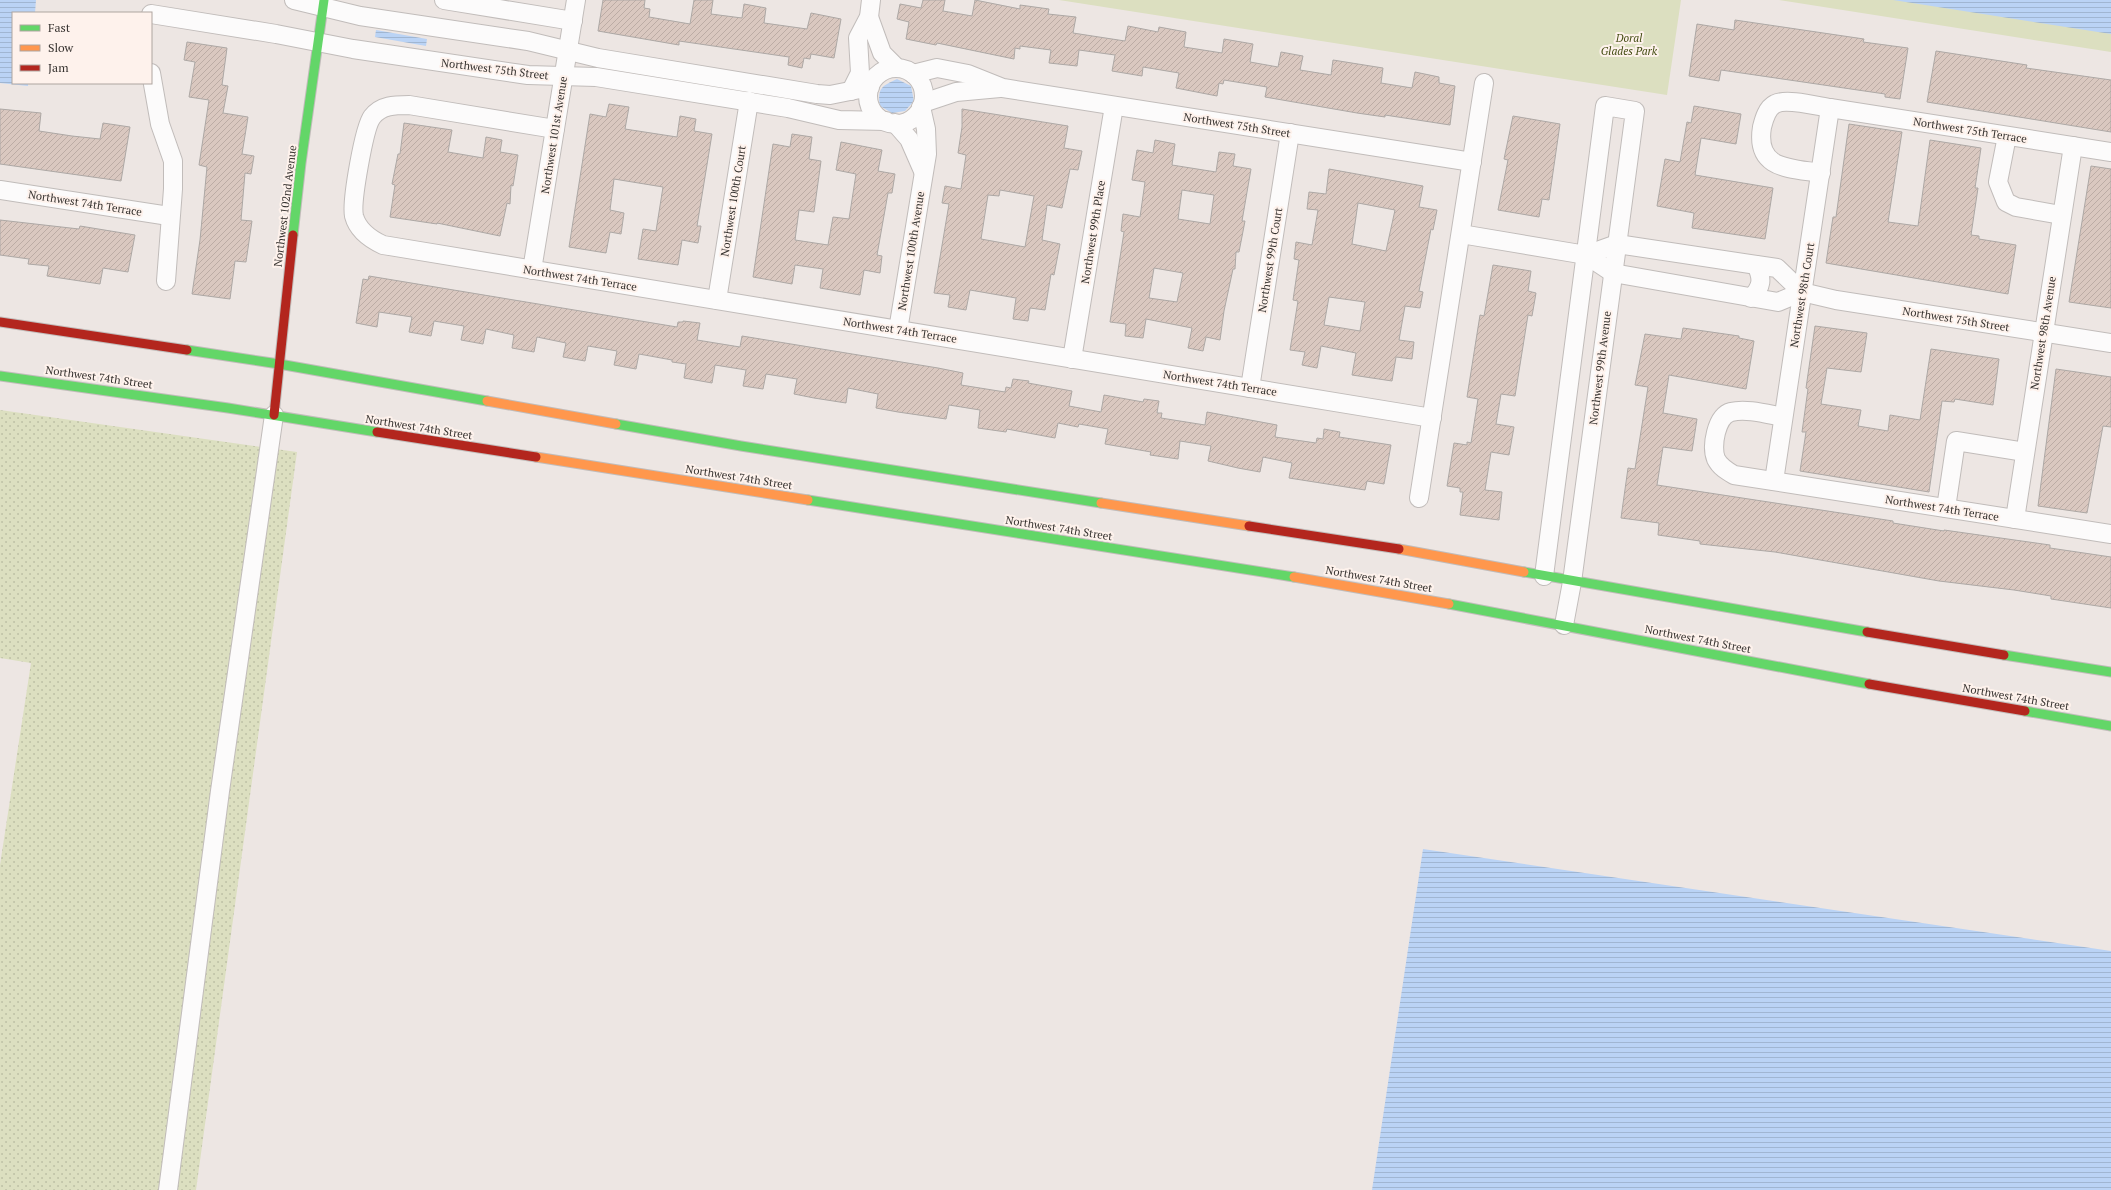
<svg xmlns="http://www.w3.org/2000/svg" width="2111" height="1190" font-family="'PT Serif',serif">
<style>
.grass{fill:url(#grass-dots)}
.park{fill:#dcdfc0}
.water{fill:url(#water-rules)}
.building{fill:url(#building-hatch);stroke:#ada8a5;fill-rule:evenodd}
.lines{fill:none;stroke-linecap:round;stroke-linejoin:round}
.street-casing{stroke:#c1bcba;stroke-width:20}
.fast-casing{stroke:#c1bcba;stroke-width:11}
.slow-casing{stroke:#c1bcba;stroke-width:11}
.jam-casing{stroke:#c1bcba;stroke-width:11}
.street{stroke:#fcfbfb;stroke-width:18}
.fast{stroke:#63d668;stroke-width:9}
.slow{stroke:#ff974d;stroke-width:9}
.jam{stroke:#b3261e;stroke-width:9}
.labels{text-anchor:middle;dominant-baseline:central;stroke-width:4;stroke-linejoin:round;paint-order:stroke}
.park-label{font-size:11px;font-style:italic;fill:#434c12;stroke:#fef2ec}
.street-label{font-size:11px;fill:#36322f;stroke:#fef2ec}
</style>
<defs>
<pattern id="grass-dots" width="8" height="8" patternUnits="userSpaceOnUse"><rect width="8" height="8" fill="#dcdfc0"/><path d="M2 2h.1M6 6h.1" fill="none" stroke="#bdc0a5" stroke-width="1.8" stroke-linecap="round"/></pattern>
<pattern id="water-rules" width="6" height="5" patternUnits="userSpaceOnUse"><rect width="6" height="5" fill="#bad3f5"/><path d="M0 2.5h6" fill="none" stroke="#a0b6d2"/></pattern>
<pattern id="building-hatch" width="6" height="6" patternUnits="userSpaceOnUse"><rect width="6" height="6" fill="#dac8c0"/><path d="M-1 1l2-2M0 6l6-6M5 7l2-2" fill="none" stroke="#bcaca5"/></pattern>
</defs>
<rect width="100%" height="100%" fill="#ede6e3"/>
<!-- grass -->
<polygon class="grass" points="0,410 297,452 196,1190 0,1190 0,865 31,663 0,658"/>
<!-- park -->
<g class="park">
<polygon points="1059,0 1681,0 1667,95"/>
<polygon points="1779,0 2111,0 2111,52"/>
</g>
<!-- water -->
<g class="water">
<polygon points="0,0 36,0 35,13 13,13 13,83 28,83 28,86 0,83"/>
<polygon points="1893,0 2111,0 2111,34"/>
<polygon points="376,30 427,39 426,46 375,37"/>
<path d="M897,79l14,7 3,15 -9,10 -13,2 -12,-7c-3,-18 2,-20 17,-27z"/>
<polygon points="1423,849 2111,951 2111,1190 1372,1190"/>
</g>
<!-- building -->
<g class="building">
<polygon points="603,0 645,0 644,8 650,9 649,17 690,24 694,0 713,0 711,14 742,18 744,4 766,8 764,23 807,29 811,13 841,19 834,58 811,54 810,59 804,58 802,68 788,65 789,57 679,41 679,45 598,31"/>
<polygon points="923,0 945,0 943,11 972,16 975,0 1020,9 1020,5 1049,9 1048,14 1076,17 1073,33 1125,41 1128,26 1158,32 1159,27 1186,32 1184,47 1222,53 1224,39 1253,44 1250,62 1278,67 1281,52 1303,56 1300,70 1331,75 1333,60 1383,68 1381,83 1412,88 1415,72 1439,77 1439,83 1455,86 1450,125 1385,115 1385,117 1357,113 1265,97 1267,87 1224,80 1223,84 1219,83 1217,96 1176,88 1179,73 1143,67 1142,76 1112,71 1115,55 1079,50 1077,66 1049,63 1051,50 1020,46 1020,49 1015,48 1014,59 937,43 936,45 906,39 909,22 897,19 900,4 921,8"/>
<polygon points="1735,20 1864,39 1863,42 1908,48 1900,99 1885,97 1885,94 1721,70 1719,81 1689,76 1697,24 1734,30"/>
<polygon points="187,42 227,48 222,85 228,86 223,113 248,117 242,154 254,156 251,174 245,173 241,220 252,221 246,262 235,261 230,299 192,294 200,240 207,167 199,165 209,100 189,97 195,62 184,60"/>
<polygon points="1936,51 2027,65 2026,68 2111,80 2111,132 1927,102"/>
<polygon points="609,104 629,107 625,129 677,137 680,116 696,119 694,131 712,134 697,226 701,226 698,243 682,240 678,265 638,259 643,229 656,231 663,187 614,179 610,210 624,213 621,234 610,232 606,253 569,247 590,114 606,117"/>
<polygon points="1694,106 1741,114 1736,144 1701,138 1695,175 1773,188 1765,239 1692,228 1694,213 1657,206 1665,159 1680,162 1687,122 1691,123"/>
<polygon points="0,109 41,113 39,131 72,136 100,139 103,123 130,127 121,181 0,164"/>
<path d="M962,109l106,17 -4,22 18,3 -4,19 -8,-1 -8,39 -15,-3 -5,35 18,4 -6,31 -3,-1 -6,36 -15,-2 -2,13 -15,-2 3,-21 -46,-8 -4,20 -18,-3 2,-12 -16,-2 15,-89 -7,-1 3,-17 16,3 5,-34 -8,-2 4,-26zM1000,190l34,6 -9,51 -44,-8 7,-44 11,1z"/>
<polygon points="1513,116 1560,124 1549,200 1542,199 1539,217 1498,210 1508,160 1504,159"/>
<polygon points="404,123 452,130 448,152 483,158 486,137 502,140 500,152 518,155 513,186 511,185 510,204 507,203 500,236 437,223 437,224 390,217 395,185 392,184 398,154 400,154"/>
<polygon points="1849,124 1902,132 1888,222 1918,226 1930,140 1981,148 1975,188 1978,188 1971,235 1979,236 1979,239 2016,245 2008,294 1826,263 1833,217 1836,217"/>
<polygon points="792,134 812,137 809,159 821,161 814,212 799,210 795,240 828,245 833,217 849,219 856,174 836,170 841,142 882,150 878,171 895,174 892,193 888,193 877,255 882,256 880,273 864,270 860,295 820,288 823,269 795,265 792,284 753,277 773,144 790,147"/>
<path d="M1155,140l20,4 -3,21 44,7 3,-20 16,2 -2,12 18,3 -9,52h3l-6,31h-3l-1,17h-2l-9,42 -4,29 -14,-3 -3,14 -15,-3 4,-20 -46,-9 -3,19 -18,-2 1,-12 -16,-2 14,-90 -3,-1 2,-17 17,3 5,-35 -13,-2 5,-30 16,3zM1182,190l32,5 -4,29 -32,-5zM1154,268l29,5 -6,29 -28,-4z"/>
<polygon points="2091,166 2111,169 2111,308 2069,302"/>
<path d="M1329,169l94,17 -4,21 18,3 -4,20 -2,-1 -12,62 4,1 -3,16 -15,-2 -6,34 15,2 -2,17 -16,-2 -4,24 -40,-6 4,-22 -35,-7 -4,22 -15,-3 3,-13 -15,-2 8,-49 -5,-1 6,-40 -5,-1 2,-17 16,3 6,-35 -11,-1 2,-17 17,2zM1358,203l37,7 -9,41 -34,-7zM1329,297l36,5 -5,29 -36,-6z"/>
<polygon points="0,220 79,229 80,226 135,235 128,272 103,268 100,284 47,276 49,266 28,264 29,259 0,255"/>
<polygon points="1493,265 1531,271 1528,291 1536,293 1532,316 1528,315 1515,396 1501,394 1496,424 1514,427 1509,455 1491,452 1485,490 1502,492 1499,520 1460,515 1463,492 1460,492 1460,488 1447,486 1454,443 1467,445 1467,442 1471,443 1478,399 1467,397 1480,315 1484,316"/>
<polygon points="369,276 677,327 678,322 683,322 683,321 700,323 697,340 740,347 742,336 938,368 963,373 961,385 1005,392 1006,387 1011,388 1013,379 1029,381 1028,383 1072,391 1069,406 1101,412 1104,395 1143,402 1144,399 1159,401 1157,413 1162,413 1161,418 1205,425 1207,412 1277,425 1275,437 1316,443 1317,438 1323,439 1324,429 1340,432 1339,437 1391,445 1384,484 1367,481 1365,490 1289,478 1292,463 1263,457 1260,472 1238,468 1208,461 1211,446 1180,441 1178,459 1150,455 1151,452 1105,444 1108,429 1079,424 1078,427 1058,423 1055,438 1007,429 1006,432 978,428 980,410 949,405 946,419 898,412 876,408 878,394 848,388 846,403 814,398 794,394 797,379 766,374 763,389 743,386 746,370 715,365 712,383 684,378 686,364 672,362 672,360 639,354 636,369 614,365 617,351 588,346 585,361 563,357 566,343 537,337 534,352 512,348 514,335 486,329 483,344 461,340 464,326 434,321 431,336 409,332 412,317 379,312 377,327 356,323 363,279 368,280"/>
<polygon points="1815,326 1867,333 1861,372 1827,368 1821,404 1861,410 1858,426 1888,431 1890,415 1920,420 1931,349 1999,359 1993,405 1955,399 1954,402 1942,401 1929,492 1800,471 1806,432 1802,432 1808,389 1806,388"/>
<polygon points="1683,328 1739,336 1739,338 1754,341 1746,389 1669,375 1663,413 1697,419 1692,451 1663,447 1657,485 1893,521 1893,523 1944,531 1944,530 2050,545 2050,548 2111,557 2111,608 2051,599 2051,596 2014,590 1939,581 1775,552 1700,544 1700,541 1658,535 1659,523 1621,518 1628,468 1635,469 1648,387 1635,385 1645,334 1681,339"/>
<polygon points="2056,369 2111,377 2111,427 2103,426 2087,513 2038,506"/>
</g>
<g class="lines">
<defs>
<g id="street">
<polyline points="294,0 360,16 528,41 598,58 817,94 830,95 870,87"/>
<polyline points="444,0 573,21"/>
<polyline points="151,14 276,34 353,49 528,75 596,77 788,108 839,120 886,121"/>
<polyline points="869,17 882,53 897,68"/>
<circle cx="896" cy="96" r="28"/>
<polyline points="151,73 160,124 173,161 173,189 166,281"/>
<polyline points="913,74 937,68 968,74 1003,88 1472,162"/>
<polyline points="851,91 860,73 858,38 869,17 871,0"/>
<polyline points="923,103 956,92 1000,88"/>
<polyline points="895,123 909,139 923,171"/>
<path d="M555,129l-146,-24c-14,0 -28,0 -37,12 -8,11 -21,85 -18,99 4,15 16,23 29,29l1049,173"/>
<polyline points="2007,136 1998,182 2006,202 2016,207 2061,215"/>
<path d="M1821,173c-31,-5 -66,-3 -59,-46 2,-8 5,-19 13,-23 11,-6 42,2 55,4l281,44"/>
<polyline points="0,190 169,216"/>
<polyline points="1461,234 1586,255 1613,273 1778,302 1802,292"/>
<polyline points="1586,255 1617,244 1777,268 1802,292 1836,300 2111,343"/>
<polyline points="532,270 576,0"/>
<path d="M1751,298c11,-11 12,-19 5,-33"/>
<polyline points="717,300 749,101"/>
<polyline points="898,330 927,154 926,129 921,107"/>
<polyline points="1072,359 1114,106"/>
<polyline points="1250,388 1290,133"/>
<path d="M1783,417c-16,-3 -37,-9 -52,-5 -15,4 -20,35 -15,47 4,8 11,12 18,16l377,59"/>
<polyline points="1774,481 1830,108"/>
<polyline points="1419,498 1484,83"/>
<polyline points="1946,508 1956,441 2025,452"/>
<polyline points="2015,519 2073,146"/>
<polyline points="1544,576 1605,106 1635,111 1572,582 1564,625"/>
<polyline points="168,1190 220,791 274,415"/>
</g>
<g id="fast">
<polyline points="293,235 301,163 324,0"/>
<polyline points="187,350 279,364 487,401"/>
<polyline points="0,376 228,408 377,432"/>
<polyline points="616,424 741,446 1101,503"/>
<polyline points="808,500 1294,577"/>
<polyline points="1524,572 1867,632"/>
<polyline points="1449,604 1869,684"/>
<polyline points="2004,655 2111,672"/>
<polyline points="2025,711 2111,726"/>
</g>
<g id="slow">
<polyline points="487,401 616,424"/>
<polyline points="536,457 808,500"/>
<polyline points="1101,503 1249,526"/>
<polyline points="1399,549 1524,572"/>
<polyline points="1294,577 1449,604"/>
</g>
<g id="jam">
<polyline points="0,322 187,350"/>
<polyline points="274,415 293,235"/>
<polyline points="377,432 536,457"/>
<polyline points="1249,526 1399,549"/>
<polyline points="1867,632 2004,655"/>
<polyline points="1869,684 2025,711"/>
</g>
</defs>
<!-- street casing -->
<use href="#street" class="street-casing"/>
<!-- fast casing -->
<use href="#fast" class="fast-casing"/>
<!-- slow casing -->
<use href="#slow" class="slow-casing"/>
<!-- jam casing -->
<use href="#jam" class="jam-casing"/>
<!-- street -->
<use href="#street" class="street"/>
<!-- fast -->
<use href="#fast" class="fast"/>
<!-- slow -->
<use href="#slow" class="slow"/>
<!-- jam -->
<use href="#jam" class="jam"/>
</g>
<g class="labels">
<!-- park labels -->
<g class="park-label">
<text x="1629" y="38">Doral<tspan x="1629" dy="13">Glades Park</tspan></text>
</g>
<!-- street labels -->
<g class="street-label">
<text transform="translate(495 69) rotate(7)">Northwest 75th Street</text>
<text transform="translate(1237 125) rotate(9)">Northwest 75th Street</text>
<text transform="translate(1970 130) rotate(9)">Northwest 75th Terrace</text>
<text transform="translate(554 135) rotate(-81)">Northwest 101st Avenue</text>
<text transform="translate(733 201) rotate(-81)">Northwest 100th Court</text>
<text transform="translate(85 203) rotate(9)">Northwest 74th Terrace</text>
<text transform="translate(285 206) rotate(-83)">Northwest 102nd Avenue</text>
<text transform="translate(1093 232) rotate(-81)">Northwest 99th Place</text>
<text transform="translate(911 251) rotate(-81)">Northwest 100th Avenue</text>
<text transform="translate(1270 260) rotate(-81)">Northwest 99th Court</text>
<text transform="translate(580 278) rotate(9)">Northwest 74th Terrace</text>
<text transform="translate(1802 295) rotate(-81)">Northwest 98th Court</text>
<text transform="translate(1956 319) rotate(9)">Northwest 75th Street</text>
<text transform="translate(900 330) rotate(9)">Northwest 74th Terrace</text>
<text transform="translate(2043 333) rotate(-81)">Northwest 98th Avenue</text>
<text transform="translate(1600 368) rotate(-83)">Northwest 99th Avenue</text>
<text transform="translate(99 377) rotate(8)">Northwest 74th Street</text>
<text transform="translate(1220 383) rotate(9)">Northwest 74th Terrace</text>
<text transform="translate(419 427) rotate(9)">Northwest 74th Street</text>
<text transform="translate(739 477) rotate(9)">Northwest 74th Street</text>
<text transform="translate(1942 508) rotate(9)">Northwest 74th Terrace</text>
<text transform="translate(1059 528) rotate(9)">Northwest 74th Street</text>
<text transform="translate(1379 579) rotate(10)">Northwest 74th Street</text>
<text transform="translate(1698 639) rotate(11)">Northwest 74th Street</text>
<text transform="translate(2016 697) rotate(10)">Northwest 74th Street</text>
</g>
</g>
<!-- legend -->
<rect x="12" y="12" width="140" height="72" fill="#fef2ec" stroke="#aea5a0"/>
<rect x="20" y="25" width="20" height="6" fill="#63d668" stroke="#aea5a0"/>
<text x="48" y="32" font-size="12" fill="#36322f">Fast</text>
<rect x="20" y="45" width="20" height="6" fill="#ff974d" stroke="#aea5a0"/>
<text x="48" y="52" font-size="12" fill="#36322f">Slow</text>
<rect x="20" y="65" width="20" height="6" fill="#b3261e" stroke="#aea5a0"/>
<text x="48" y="72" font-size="12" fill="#36322f">Jam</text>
</svg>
